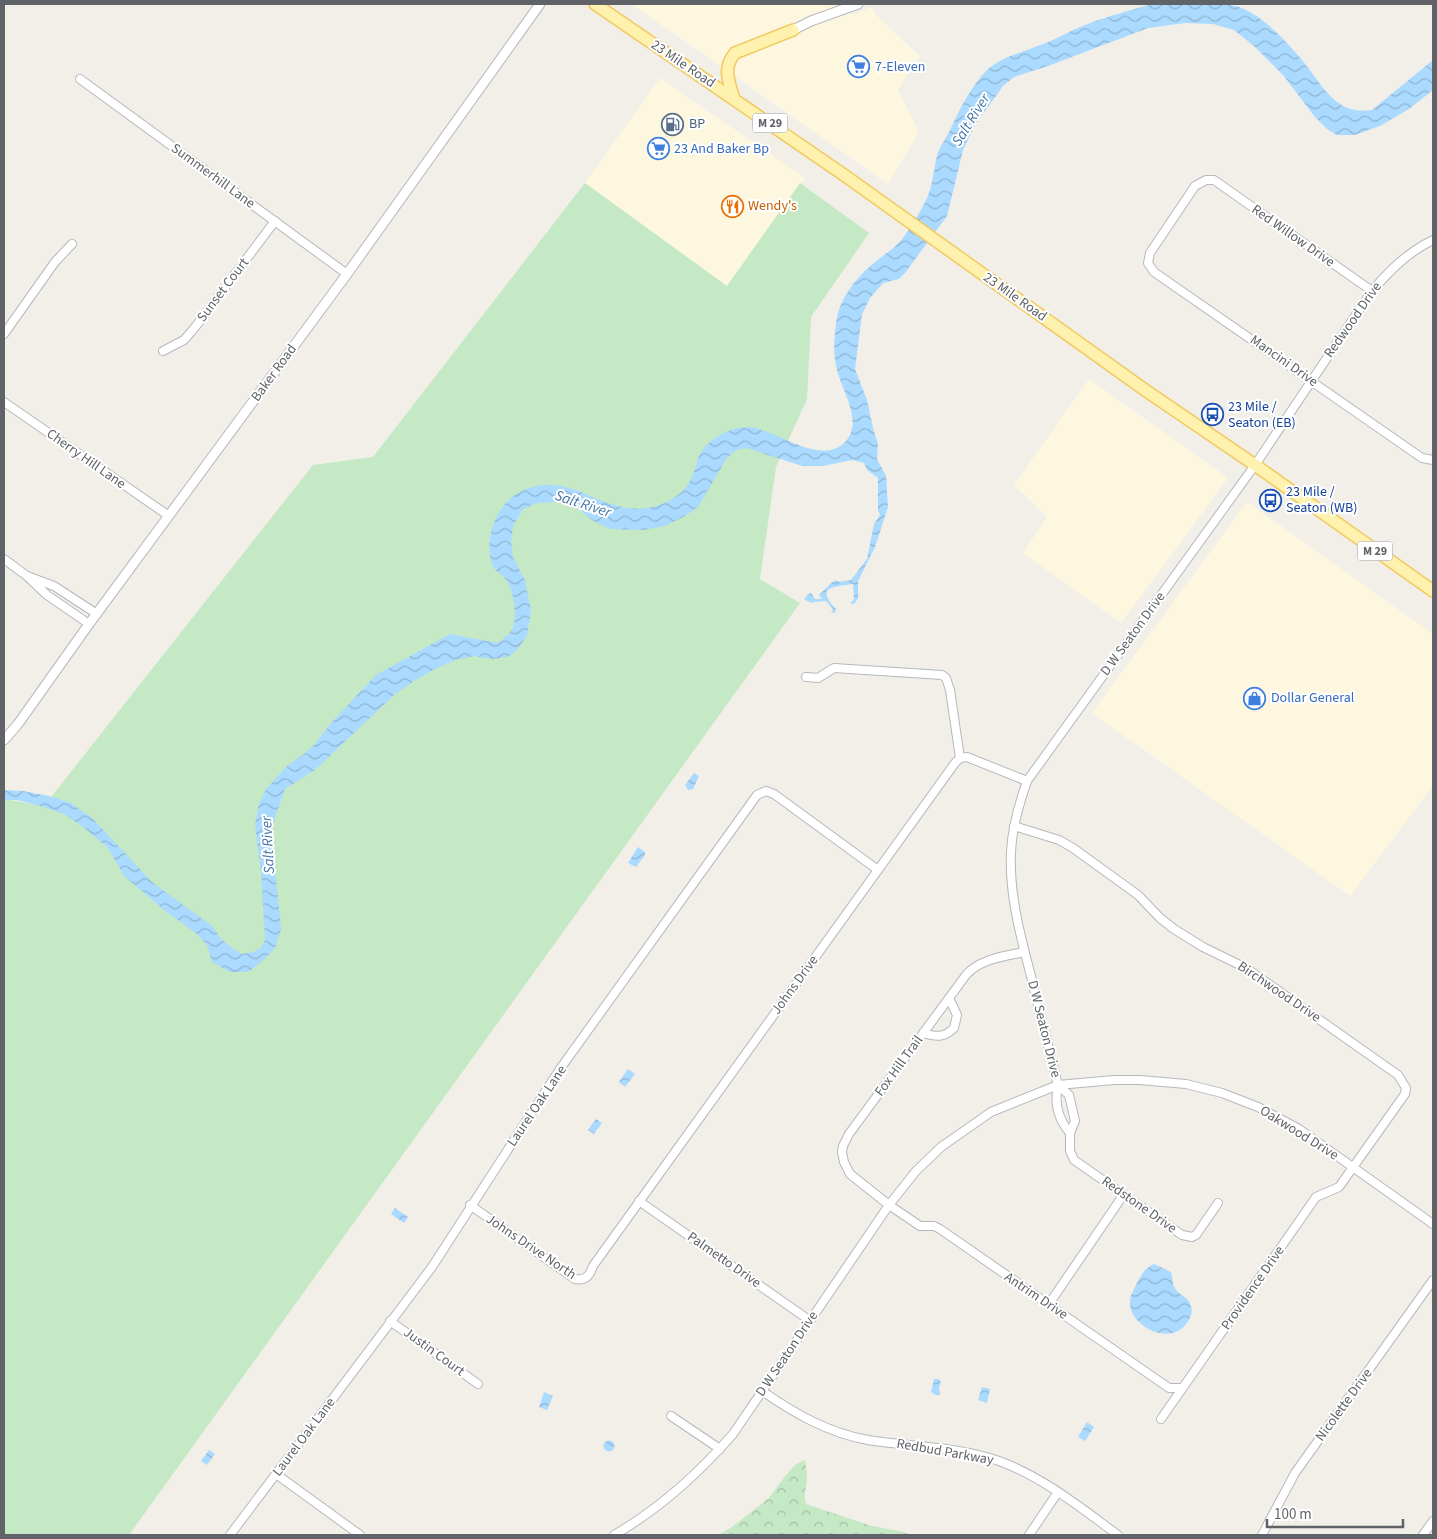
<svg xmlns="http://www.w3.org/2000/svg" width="1437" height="1539" font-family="'Source Sans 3',sans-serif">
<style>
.commercial{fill:#fef7e0}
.green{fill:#c5e8c5}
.forest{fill:url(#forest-crowns)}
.water{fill:url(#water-waves)}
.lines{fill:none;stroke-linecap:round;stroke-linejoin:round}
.minor-casing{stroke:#b5b8bc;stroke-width:10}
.tertiary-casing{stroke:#b5b8bc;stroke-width:11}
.primary-casing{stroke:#f2c960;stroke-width:14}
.minor{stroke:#fff;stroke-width:8}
.tertiary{stroke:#fff;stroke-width:9}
.primary{stroke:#fff2af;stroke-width:11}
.labels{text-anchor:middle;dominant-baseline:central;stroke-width:4;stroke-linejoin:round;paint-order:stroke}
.shield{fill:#fff;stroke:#8f9295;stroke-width:1}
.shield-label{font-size:12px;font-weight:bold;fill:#5f6368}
.street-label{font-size:14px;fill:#5f6368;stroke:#fff}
.shop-label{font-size:14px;fill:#366cbe;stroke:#fff;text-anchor:start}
.service-label{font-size:14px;fill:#4e5e75;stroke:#fff;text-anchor:start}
.food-label{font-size:14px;fill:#c56008;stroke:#fff;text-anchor:start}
.transit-label{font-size:14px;fill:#164399;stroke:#fff;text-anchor:start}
.water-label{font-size:15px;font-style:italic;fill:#4174aa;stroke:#fff}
</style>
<defs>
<pattern id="forest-crowns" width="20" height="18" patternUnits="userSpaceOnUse" patternTransform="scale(1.25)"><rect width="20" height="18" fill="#c5e8c5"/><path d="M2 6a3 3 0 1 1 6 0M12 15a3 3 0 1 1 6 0" fill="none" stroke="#a3c0a4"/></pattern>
<pattern id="water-waves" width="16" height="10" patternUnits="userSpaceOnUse" patternTransform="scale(1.25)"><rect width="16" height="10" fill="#aadaff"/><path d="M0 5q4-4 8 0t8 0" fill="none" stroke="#8eb4d2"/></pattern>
</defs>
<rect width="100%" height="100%" fill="#f1efe8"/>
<!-- commercial -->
<g class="commercial">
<polygon points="632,4 846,4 851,15 872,7 877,16 920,56 898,90 919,132 888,184"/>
<polygon points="660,78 805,178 727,286 585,183"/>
<polygon points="1089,379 1228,478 1121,623 1023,553 1047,517 1014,485"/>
<polygon points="1247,502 1433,634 1433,788 1432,787 1350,896 1092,713"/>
</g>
<!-- green -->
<polygon class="green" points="585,183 727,286 800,183 869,233 811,317 807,399 776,467 760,579 800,603 129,1535 4,1535 4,799 44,806 313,465 373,457"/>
<!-- forest -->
<path class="forest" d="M805,1460c1,7 2,13 2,20 -1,11 -4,12 -1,24l66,22 27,5 13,4h-194l14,-8 37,-29 17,-23 10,-11z"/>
<!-- water -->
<g class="water">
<path d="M1152,4c24,0 72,-4 92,5 22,10 42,32 58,51 20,24 33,56 70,50l61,-50v30l-24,19 -29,17 -25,9h-18l-11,-7 -11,-11 -32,-42 -29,-29 -20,-16 -21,-6 -28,-1 -37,5 -100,38 -34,11 -11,9 -28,39 -12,25 -16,66 -42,57 -6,6 -16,4 -13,15 -8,16 -7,55 12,31 6,28 5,16 -1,15 9,17 2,31 -13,40 -17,34v17l-3,5 -3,1 -2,-1 4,-3 -1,-16c-16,3 -40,1 -17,25l-1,4 -4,-1 2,-3 -7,-8 -12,1 -3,1 -7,-4 4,-5 3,-1 4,6h7l-3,-4 12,-12 5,-3 3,2 12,-2 16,-21 7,-35 6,-9 -2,-5v-32l-11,-8 -3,-7 -11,-3 -31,6h-20l-55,-18 -11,2 -9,8 -29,49 -13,9 -20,10 -22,4 -33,-1 -18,-9 -17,-14 -20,-4 -18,1 -14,6 -10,17 -2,16 2,15 12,23 6,30 -4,26 -9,13 -10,8 -16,2 -18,-3 -19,4 -22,10 -19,11 -19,13 -79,75 -31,20 -14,40 10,100 -6,19 -11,12 -16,12h-18l-18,-10 -5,-17 -10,-11 -33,-24 -40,-34 -16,-28 -26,-22 -18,-12 -20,-7 -27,-7h-13v-10l19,1 26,5 22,7 22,16 59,63 60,44 9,13 14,11 7,4 11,-2 8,-4 4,-8 -4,-68 -6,-48 4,-20 7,-15 21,-23 17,-12 10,-9 18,-23 44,-47 74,-41 47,9c6,-4 14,-9 16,-16 4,-13 1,-35 -6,-46 -4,-6 -12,-9 -15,-17 -8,-24 3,-58 26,-71 54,-30 88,33 144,11 10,-4 22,-12 27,-21 5,-8 7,-19 10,-27 7,-16 31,-29 48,-29 27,0 73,41 98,15 19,-20 -3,-51 -8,-72 -4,-15 -3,-30 -1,-46 3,-27 22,-49 43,-65 10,-8 19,-13 26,-24 9,-14 20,-29 25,-45 4,-13 4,-27 9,-40 3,-7 8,-13 11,-20 10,-21 20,-42 36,-59 15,-14 35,-18 52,-25 15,-5 28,-13 42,-19 24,-10 48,-16 72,-23z"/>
<polygon points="694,773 699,776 693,789 688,790 685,785"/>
<polygon points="638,847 645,852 645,855 636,867 628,863"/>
<polygon points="628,1069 635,1074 625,1087 619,1082"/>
<polygon points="596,1119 602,1123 594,1134 588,1130"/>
<polygon points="395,1208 408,1217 404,1223 391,1214"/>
<path d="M1154,1264l17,8c2,6 1,14 5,18 5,6 13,7 15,17 2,6 -1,12 -5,17 -17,23 -58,1 -56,-23 0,-4 3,-10 5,-14 5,-10 9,-19 19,-23z"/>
<polygon points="934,1379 939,1379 941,1383 939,1387 940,1393 939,1395 936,1395 931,1392"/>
<polygon points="982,1387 990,1389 987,1403 978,1400"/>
<polygon points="544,1392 553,1396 547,1410 539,1407"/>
<polygon points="1087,1422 1094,1427 1085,1441 1078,1437"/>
<circle cx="609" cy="1446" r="5.5"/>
<polygon points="209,1450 215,1454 207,1465 201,1461"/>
</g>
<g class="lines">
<defs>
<g id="minor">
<polyline points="80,79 347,274"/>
<polyline points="1372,291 1214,180 1206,180 1195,186 1150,253 1148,263 1154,272 1422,458 1433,460"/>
<polyline points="4,334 55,262 72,244"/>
<polyline points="163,351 184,340 196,326 275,221"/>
<polyline points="4,402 169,516"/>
<polyline points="4,559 27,576"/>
<polyline points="89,624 47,595 27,576 54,586 97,614"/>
<polyline points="806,677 818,678 834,668 942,675 946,678 950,690 960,758"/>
<polyline points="1014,826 1059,840 1073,848 1138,895 1160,918 1174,929 1203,947 1246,968 1398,1075 1406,1088 1405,1094 1339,1187 1316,1197 1161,1419"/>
<path d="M1024,952c-19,4 -44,7 -58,23l-117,159 -6,12 -1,6 2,10 6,12 39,31 31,21h14l6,3 229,159h13"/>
<path d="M923,1033c13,4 21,5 31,-5l3,-13 -8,-17"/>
<path d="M1058,1085l11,10 6,26 -5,12c-12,-14 -16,-30 -12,-48 -9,-35 -18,-70 -26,-105 -11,-42 -23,-84 -21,-128 1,-25 8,-48 16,-71l228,-316 117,-174c18,-21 36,-39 61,-51"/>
<polyline points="1070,1133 1070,1151 1074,1160 1182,1235 1192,1237 1196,1235 1218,1203"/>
<polyline points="639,1201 809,1320"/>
<path d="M470,1205l105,74c11,2 15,-4 18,-13l41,-57 321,-446 5,-5 7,-1 60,24"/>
<polyline points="1049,1304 1124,1194"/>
<polyline points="390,1321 478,1384"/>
<path d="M762,1391c32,22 66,42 106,49 44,7 88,6 131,21 44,16 82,47 119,74"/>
<polyline points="671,1416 720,1449"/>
<polyline points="276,1474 360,1535"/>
<polyline points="230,1535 432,1267 560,1069 757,795 766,791 774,794 878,870"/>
<path d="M614,1535c47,-27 84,-61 119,-101l156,-229 27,-34 25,-24 50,-35 67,-27 56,-5h26l46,4 36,9 36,14 41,22 134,95"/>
<polyline points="1029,1535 1058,1492"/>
<polyline points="1262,1535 1295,1473 1433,1280"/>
<polyline points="1423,1535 1433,1521"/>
</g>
<g id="tertiary">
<polyline points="793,30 811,21 858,4"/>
<polyline points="4,740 18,724 89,624 347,274 540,4"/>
</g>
<g id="primary">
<polyline points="595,4 844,175 1145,390 1255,465 1433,591"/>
<path d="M734,99c-5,-17 -12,-31 1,-46l58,-23"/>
</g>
</defs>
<!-- minor casing -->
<use href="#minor" class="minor-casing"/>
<!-- tertiary casing -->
<use href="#tertiary" class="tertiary-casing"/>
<!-- primary casing -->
<use href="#primary" class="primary-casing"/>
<!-- minor -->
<use href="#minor" class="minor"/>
<!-- tertiary -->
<use href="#tertiary" class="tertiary"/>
<!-- primary -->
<use href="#primary" class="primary"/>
</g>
<!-- icons -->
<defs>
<symbol id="supermarket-ring" viewBox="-11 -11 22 22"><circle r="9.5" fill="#fff" stroke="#3f7fe0" stroke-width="1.5"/><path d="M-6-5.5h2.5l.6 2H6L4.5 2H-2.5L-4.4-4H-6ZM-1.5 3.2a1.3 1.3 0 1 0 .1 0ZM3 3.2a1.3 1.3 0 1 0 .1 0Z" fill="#3f7fe0"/></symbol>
<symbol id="fuel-ring" viewBox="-11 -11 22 22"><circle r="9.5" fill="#fff" stroke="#5c6f8a" stroke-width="1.5"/><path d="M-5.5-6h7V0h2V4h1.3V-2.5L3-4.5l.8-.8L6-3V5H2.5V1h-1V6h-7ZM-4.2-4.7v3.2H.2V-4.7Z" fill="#5c6f8a"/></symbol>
<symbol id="restaurant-ring" viewBox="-11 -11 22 22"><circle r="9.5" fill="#fff" stroke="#e8710a" stroke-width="1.5"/><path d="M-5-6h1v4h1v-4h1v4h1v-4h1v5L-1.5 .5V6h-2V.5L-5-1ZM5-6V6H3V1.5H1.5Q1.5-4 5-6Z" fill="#e8710a"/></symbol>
<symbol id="bus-ring" viewBox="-11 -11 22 22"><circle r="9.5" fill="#fff" stroke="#1a4fb4" stroke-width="1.5"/><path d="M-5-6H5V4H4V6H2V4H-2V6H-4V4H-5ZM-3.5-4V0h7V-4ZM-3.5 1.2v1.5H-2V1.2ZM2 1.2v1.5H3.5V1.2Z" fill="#1a4fb4"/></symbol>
<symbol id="shop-ring" viewBox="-11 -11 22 22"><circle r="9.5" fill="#fff" stroke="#3f7fe0" stroke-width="1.5"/><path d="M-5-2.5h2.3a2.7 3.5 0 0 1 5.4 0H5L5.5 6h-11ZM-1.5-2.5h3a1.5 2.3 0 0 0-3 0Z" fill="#3f7fe0"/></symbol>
</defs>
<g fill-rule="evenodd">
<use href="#supermarket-ring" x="846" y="54" width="25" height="25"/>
<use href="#fuel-ring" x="660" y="112" width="25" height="25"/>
<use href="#supermarket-ring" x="646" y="136" width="25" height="25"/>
<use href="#restaurant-ring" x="720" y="194" width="25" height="25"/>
<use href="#bus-ring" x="1200" y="402" width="25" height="25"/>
<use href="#bus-ring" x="1258" y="488" width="25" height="25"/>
<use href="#shop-ring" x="1242" y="686" width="25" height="25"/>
</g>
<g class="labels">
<!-- shield labels -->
<g class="shield">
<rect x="752.5" y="113.5" width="35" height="19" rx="4"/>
<rect x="1357.5" y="541.5" width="35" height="19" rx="4"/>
</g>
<g class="shield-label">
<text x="770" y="123">M 29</text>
<text x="1375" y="551">M 29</text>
</g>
<!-- street labels -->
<g class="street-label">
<text transform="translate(683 64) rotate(34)">23 Mile Road</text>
<text transform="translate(213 176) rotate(36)">Summerhill Lane</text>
<text transform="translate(1293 236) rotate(35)">Red Willow Drive</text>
<text transform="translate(223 290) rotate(-53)">Sunset Court</text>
<text transform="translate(1015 297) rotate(35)">23 Mile Road</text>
<text transform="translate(1353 320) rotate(-55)">Redwood Drive</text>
<text transform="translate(1284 361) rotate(35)">Mancini Drive</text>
<text transform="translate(274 373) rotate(-54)">Baker Road</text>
<text transform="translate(86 459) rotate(35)">Cherry Hill Lane</text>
<text transform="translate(1133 634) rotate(-54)">D W Seaton Drive</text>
<text transform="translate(795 985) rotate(-54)">Johns Drive</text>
<text transform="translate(1279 992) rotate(34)">Birchwood Drive</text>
<text transform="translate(1044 1029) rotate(76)">D W Seaton Drive</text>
<text transform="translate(899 1066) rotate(-54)">Fox Hill Trail</text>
<text transform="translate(537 1106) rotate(-56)">Laurel Oak Lane</text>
<text transform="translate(1299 1133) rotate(32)">Oakwood Drive</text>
<text transform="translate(1139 1205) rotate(35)">Redstone Drive</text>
<text transform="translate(531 1247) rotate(34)">Johns Drive North</text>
<text transform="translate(724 1260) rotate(35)">Palmetto Drive</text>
<text transform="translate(1253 1288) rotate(-55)">Providence Drive</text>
<text transform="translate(1036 1296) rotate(34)">Antrim Drive</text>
<text transform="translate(434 1352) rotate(36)">Justin Court</text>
<text transform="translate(787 1354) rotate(-56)">D W Seaton Drive</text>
<text transform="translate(1344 1405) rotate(-54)">Nicolette Drive</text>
<text transform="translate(304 1437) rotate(-53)">Laurel Oak Lane</text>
<text transform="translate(945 1452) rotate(10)">Redbud Parkway</text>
</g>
<!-- shop labels -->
<g class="shop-label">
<text x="875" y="67">7-Eleven</text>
<text x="674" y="149">23 And Baker Bp</text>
<text x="1271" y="698">Dollar General</text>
</g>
<!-- service labels -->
<g class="service-label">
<text x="689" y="124">BP</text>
</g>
<!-- food labels -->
<g class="food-label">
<text x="748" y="206">Wendy's</text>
</g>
<!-- transit labels -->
<g class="transit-label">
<text x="1228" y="407">23 Mile /<tspan x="1228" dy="16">Seaton (EB)</tspan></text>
<text x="1286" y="492">23 Mile /<tspan x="1286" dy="16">Seaton (WB)</tspan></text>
</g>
<!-- water labels -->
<g class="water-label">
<text transform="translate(971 120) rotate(-58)">Salt River</text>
<text transform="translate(583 504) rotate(18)">Salt River</text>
<text transform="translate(268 845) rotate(-93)">Salt River</text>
</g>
</g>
<!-- border -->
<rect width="1437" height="1539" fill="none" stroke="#5f6368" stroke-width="10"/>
<!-- scale -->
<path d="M1267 1519v8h136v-8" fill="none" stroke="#5f6368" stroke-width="2.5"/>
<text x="1274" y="1519" font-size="15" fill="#5f6368" stroke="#ffffff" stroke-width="4" paint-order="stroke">100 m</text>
</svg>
